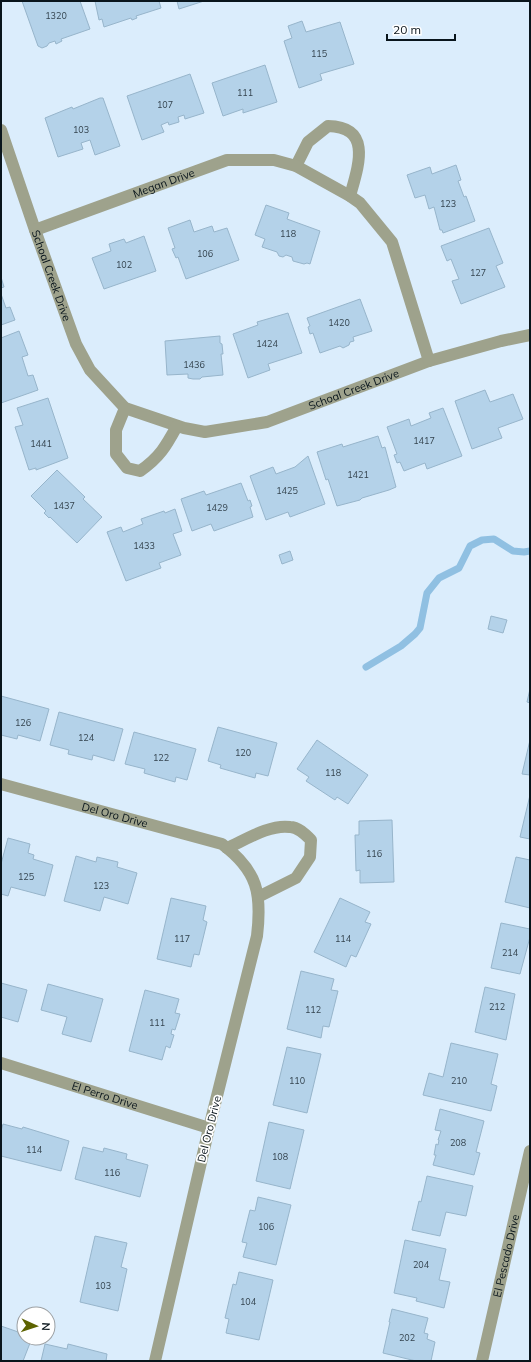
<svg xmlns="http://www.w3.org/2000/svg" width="531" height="1362" font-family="Mulish,sans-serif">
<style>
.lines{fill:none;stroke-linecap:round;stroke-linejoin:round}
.stream{stroke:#90c0e2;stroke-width:7}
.building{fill:#b4d2e9;stroke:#97b5cb}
.minor{stroke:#9ea28c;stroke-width:12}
.labels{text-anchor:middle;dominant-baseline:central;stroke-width:3.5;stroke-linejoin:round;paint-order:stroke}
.number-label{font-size:9px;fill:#34444f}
.street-label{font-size:11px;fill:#09151c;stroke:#fff}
</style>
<rect width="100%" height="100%" fill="#dbedfc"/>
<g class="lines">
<!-- stream -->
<polyline class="stream" points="366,667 401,646 415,634 420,628 427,593 439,578 459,568 470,546 482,540 494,539 513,551 524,552 530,551"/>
</g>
<!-- building -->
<g class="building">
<polygon points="22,1 80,1 90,29 61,39 62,41 56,44 55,41 49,43 47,46 42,48 38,46"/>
<polygon points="95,1 159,1 161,8 136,16 137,18 132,20 131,18 104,27 102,19 99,20"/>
<polygon points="177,1 204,1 179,9"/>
<polygon points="302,21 306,32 340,22 354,64 320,74 322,80 299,88 284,41 292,38 288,26"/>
<polygon points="265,65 277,102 243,113 243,109 223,116 212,83"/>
<polygon points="190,74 204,113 185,119 184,115 178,117 179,122 169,125 168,122 161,125 164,132 142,140 127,96"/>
<polygon points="100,98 103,98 120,146 95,155 90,140 81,143 83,149 58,157 45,118 72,107 73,109"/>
<polygon points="456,165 461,180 458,181 464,197 466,196 475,221 443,233 442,230 440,230 434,207 429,209 425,195 415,198 407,175 430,167 432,174"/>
<polygon points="266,205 289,213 287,219 320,231 310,264 307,263 304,264 293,261 292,257 286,255 283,257 279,256 277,252 262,247 265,239 255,235"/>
<polygon points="190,220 194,232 212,226 214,232 227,228 239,260 186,279 178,257 176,258 172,249 175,248 168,228"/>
<polygon points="489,228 503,263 496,266 505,287 461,304 452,281 459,279 451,259 447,261 441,246"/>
<polygon points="144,236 156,271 104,289 92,258 111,251 109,244 124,239 126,243"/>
<polygon points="1,277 4,287 1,288"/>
<polygon points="1,294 6,308 10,307 15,320 1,325"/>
<polygon points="360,299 372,331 353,337 354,341 350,342 349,345 343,348 340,346 320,353 313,333 310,334 308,327 310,326 307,318"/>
<polygon points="288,313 302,353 268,364 270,370 248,378 233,334 258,325 257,322"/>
<polygon points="19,331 28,355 22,357 28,376 33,375 38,390 1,403 1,338"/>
<polygon points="220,336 220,343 222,344 223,354 221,354 223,375 202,377 200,379 193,379 188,378 188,374 167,375 165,341"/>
<polygon points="485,390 490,402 513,394 523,419 498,428 502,438 472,449 455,401"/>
<polygon points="48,398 68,458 36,470 36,468 29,470 15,427 23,425 17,408"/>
<polygon points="443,408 462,456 427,469 425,463 404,471 400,462 397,463 394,455 397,454 387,427 409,419 411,426 431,418 429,413"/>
<polygon points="378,436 382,448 385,447 396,487 389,490 362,498 360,500 337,506 328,479 326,480 317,452 342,444 343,447"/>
<polygon points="308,456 325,504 290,517 288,512 266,520 250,476 273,467 276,474 295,467"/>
<polygon points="57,470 85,497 83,499 102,517 77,543 50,517 49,518 44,513 46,511 31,496"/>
<polygon points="241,483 248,501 250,500 252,506 250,507 253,517 214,531 211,524 192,531 181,499 204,491 206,495"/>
<polygon points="175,509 182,531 173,534 181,555 159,563 161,568 126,581 107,532 121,527 123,532 143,524 141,519 164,511 165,513"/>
<polygon points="290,551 293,560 282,564 279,555"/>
<polygon points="491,616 507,620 503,633 488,629"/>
<polygon points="530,689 530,703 527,702"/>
<polygon points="1,696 49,709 40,741 18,735 17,739 1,735"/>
<polygon points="59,712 123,729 114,761 93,755 92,760 68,754 69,750 50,745"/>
<polygon points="218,727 277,743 268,776 256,773 255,778 220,768 221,765 208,761"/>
<polygon points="134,732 196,749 187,780 176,777 175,782 144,773 145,769 125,764"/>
<polygon points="317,740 368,775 348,804 337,797 335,800 306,781 309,777 297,769"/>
<polygon points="530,740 530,775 522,774"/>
<polygon points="530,795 530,839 520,837"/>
<polygon points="392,820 394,882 360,883 360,870 356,871 355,835 359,835 359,821"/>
<polygon points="8,838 30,844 28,853 34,855 33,859 53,865 45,896 11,887 8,896 1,894 1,864"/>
<polygon points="76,856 96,862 97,857 118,862 117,867 137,873 128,904 104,897 100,911 64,901"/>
<polygon points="516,857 530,860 530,908 505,902"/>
<polygon points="171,898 206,906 203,920 207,922 199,955 194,954 191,967 157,959"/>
<polygon points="340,898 370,912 365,922 371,924 356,957 351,955 346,967 314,952"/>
<polygon points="501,923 530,929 530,937 520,974 491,968"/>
<polygon points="301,971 334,979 331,990 338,991 329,1027 323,1026 321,1038 287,1029"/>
<polygon points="1,983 27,990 18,1022 1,1017"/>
<polygon points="48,984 103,999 91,1042 62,1034 67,1017 41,1010"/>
<polygon points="485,987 515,994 506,1040 475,1032"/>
<polygon points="145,990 179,999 175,1013 180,1014 175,1030 172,1029 171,1034 174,1035 170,1048 166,1046 162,1060 129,1051"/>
<polygon points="451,1043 498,1054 491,1084 497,1086 491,1111 423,1095 429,1073 443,1077"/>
<polygon points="287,1047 321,1054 307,1113 273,1105"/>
<polygon points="440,1109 484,1121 476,1152 480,1153 474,1175 433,1165 436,1155 434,1155 436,1144 438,1145 439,1140 438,1140 441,1131 435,1130"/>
<polygon points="269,1122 304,1130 290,1189 256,1181"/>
<polygon points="3,1124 22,1129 23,1127 69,1141 61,1171 1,1156 1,1131"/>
<polygon points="83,1147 103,1152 104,1148 127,1154 126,1159 148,1165 140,1197 75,1179"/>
<polygon points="427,1176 473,1186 466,1216 446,1212 440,1236 412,1230 419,1201 421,1202"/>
<polygon points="258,1197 291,1205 276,1265 243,1257 247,1243 242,1242 250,1210 255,1211"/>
<polygon points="95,1236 127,1243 121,1267 127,1269 118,1311 80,1302"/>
<polygon points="405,1240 446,1249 439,1280 450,1282 444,1308 416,1301 417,1298 394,1293"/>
<polygon points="239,1272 273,1280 259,1340 226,1333 229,1319 225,1318 233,1284 236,1285"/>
<polygon points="392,1309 428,1318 424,1333 428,1334 427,1339 435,1342 431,1361 416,1361 383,1353 390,1322 389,1322"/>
<polygon points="1,1326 24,1334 24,1338 32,1338 23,1361 1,1361"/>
<polygon points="45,1344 67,1349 68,1344 107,1354 106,1361 41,1361"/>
</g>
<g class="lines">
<!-- minor -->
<g class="minor">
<path id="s1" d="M1,130l34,100 41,114 14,26 35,38 59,20 21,4 62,-10 162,-61 72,-20 29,-6"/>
<path d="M296,166l12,-24 20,-16c45,1 30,41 22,70"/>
<path id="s2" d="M35,230l192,-70h47l22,6 54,30 10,7 32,39 37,119"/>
<path d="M125,408l-9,22v24l11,14 13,3c20,-14 26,-25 37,-45"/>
<path id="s3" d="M1,784l221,60c36,27 40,50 35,92l-48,192 -54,233"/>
<path d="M227,848c18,-8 43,-24 63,-21 8,0 15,7 21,13l-1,17 -14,21 -38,19"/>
<path id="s4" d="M1,1063l208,65"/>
<path id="s5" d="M482,1361l48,-210"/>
</g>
</g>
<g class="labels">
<!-- number labels -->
<g class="number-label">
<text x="56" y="15">1320</text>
<text x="319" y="53">115</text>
<text x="245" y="92">111</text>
<text x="165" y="104">107</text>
<text x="81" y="129">103</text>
<text x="448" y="203">123</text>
<text x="288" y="233">118</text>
<text x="205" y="253">106</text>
<text x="124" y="264">102</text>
<text x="478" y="272">127</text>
<text x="339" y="322">1420</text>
<text x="267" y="343">1424</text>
<text x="194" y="364">1436</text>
<text x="424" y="440">1417</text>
<text x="41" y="443">1441</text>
<text x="358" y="474">1421</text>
<text x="287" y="490">1425</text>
<text x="64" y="505">1437</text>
<text x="217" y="507">1429</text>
<text x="144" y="545">1433</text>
<text x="23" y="722">126</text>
<text x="86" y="737">124</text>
<text x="243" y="752">120</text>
<text x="161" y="757">122</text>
<text x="333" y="772">118</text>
<text x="374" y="853">116</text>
<text x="26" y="876">125</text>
<text x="101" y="885">123</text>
<text x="182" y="938">117</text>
<text x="343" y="938">114</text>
<text x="510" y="952">214</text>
<text x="497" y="1006">212</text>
<text x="313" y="1009">112</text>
<text x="157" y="1022">111</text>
<text x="297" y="1080">110</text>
<text x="459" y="1080">210</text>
<text x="458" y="1142">208</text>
<text x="34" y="1149">114</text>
<text x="280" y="1156">108</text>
<text x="112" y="1172">116</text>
<text x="266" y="1226">106</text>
<text x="421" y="1264">204</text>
<text x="103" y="1285">103</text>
<text x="248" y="1301">104</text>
<text x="407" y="1337">202</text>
</g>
<!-- street labels -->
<g class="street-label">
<text stroke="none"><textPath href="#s2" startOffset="137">Megan Drive</textPath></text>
<text stroke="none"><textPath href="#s1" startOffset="154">Schoal Creek Drive</textPath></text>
<text stroke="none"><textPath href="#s1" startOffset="547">Schoal Creek Drive</textPath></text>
<text stroke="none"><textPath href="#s3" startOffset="118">Del Oro Drive</textPath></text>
<text stroke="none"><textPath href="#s4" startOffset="109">El Perro Drive</textPath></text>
<text transform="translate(209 1129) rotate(-76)">Del Oro Drive</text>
<text stroke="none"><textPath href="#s5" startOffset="108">El Pescado Drive</textPath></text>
</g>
</g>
<!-- border -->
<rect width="531" height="1362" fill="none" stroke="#09151c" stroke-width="4"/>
<!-- north arrow -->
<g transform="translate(36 1326) rotate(93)"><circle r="19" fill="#ffffff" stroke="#9da1a4"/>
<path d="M0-3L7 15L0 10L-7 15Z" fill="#5d6300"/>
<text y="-6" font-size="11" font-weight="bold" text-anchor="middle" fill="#09151c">N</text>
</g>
<!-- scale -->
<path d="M387 34v6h68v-6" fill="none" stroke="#09151c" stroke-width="2"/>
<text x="393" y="34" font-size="12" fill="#09151c" stroke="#ffffff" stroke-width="3" paint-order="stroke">20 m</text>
</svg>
